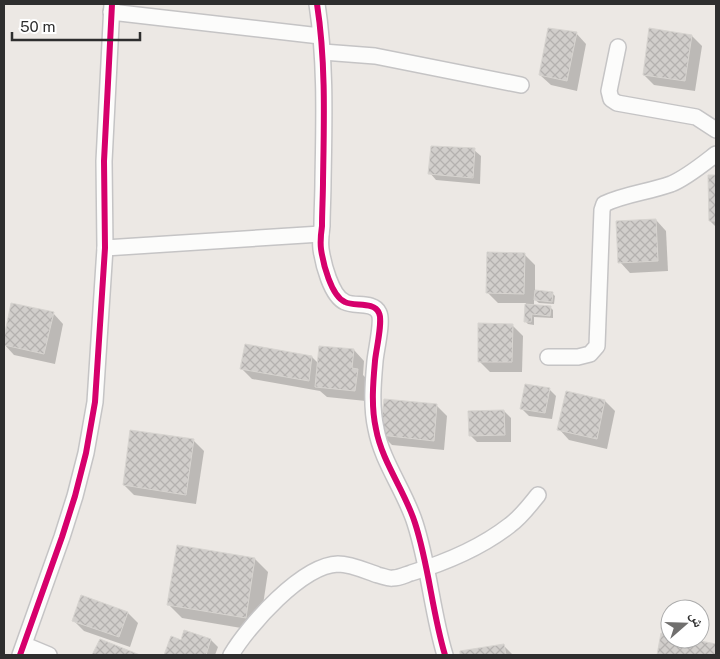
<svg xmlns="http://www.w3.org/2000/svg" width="720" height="659" font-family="'Public Sans','Noto Naskh Arabic',sans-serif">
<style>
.shadow{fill:#0003}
.building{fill:url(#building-cross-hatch);stroke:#d7d4d0}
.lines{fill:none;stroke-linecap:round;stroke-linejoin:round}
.minor-casing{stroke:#c5c4c5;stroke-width:18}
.minor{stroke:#fcfcfb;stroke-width:15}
.cycleway-casing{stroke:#fff;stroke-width:9}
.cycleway{stroke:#d6006c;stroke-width:6}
</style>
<defs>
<pattern id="building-cross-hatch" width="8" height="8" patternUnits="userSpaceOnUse" patternTransform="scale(1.25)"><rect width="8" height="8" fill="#d1cecb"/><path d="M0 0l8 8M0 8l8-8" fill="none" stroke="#b4b1af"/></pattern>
</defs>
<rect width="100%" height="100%" fill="#ece8e4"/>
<!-- shadow -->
<g class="shadow">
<polygon points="576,33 586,44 577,91 551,85 540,75"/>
<polygon points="692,36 702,46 695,91 654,85 644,75"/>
<polygon points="474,150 481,156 480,184 436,180 430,173"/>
<polygon points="710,177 716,177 716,227 710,221"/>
<polygon points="656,220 666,231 668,271 630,273 620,262"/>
<polygon points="525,255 535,265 535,291 552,293 555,296 554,304 539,303 534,299 534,306 550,307 553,310 553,318 534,317 534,325 528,324 525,321 526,303 498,303 487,292"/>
<polygon points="12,304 53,313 63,324 55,364 14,355 4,344"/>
<polygon points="512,325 523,336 522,372 490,372 479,361"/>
<polygon points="354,350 364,361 363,375 368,380 366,401 327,397 320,391 252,379 242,369 312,357 319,364"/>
<polygon points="549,389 556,396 552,419 529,416 522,409"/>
<polygon points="605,401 615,411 607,449 569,440 559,429"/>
<polygon points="437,406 447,416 444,450 392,445 382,435"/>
<polygon points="504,411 511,418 511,442 477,442 470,435"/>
<polygon points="193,440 204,451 196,504 134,495 124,485"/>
<polygon points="255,559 268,572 259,631 182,618 169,605"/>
<polygon points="82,597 128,613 138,623 130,647 84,631 73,620"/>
<polygon points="185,631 211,640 218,647 215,655 166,655 171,638 182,641"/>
<polygon points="662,635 670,636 670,639 683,639 716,645 716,655 658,655"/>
<polygon points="503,645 513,655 462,655 461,652"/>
</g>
<!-- building -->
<g class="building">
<polygon points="548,28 577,32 567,81 539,75"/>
<polygon points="649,28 692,35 685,81 643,75"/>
<polygon points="431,146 475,148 473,178 428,174"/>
<polygon points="708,175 716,175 716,221 709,221"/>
<polygon points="656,219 658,261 618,263 616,221"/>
<polygon points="487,252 525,253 524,294 486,293"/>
<polygon points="535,290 553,292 552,302 534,300"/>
<polygon points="11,303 54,312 44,354 4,345 4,338"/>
<polygon points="525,304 551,306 550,316 532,314 531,322 524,322"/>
<polygon points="478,323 513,324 512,362 478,362"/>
<polygon points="245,344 312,356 309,381 240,369"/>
<polygon points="319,346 354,349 352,368 358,369 355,391 315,387"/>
<polygon points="525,384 550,388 545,413 520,409"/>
<polygon points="566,391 605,400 597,439 557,430"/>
<polygon points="384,399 437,404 434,441 380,435"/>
<polygon points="504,410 505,435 469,436 468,411"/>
<polygon points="130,430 194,439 186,495 123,485"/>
<polygon points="177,545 255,558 246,618 167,605"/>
<polygon points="81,595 128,612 119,637 72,621"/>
<polygon points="184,630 211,639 206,655 164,655 171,636 181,640"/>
<polygon points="661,633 670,635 670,639 690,639 716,644 716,655 657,655"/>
<polygon points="100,639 140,655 92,655"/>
<polygon points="504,644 506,655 460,655 460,651"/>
</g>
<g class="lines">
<defs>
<g id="minor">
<path d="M317,4c9,58 7,118 6,177 0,15 -1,30 -1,45 -1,7 -2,15 -1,23 2,14 10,47 24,53 9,5 29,-1 34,11 4,8 -3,37 -4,48 -2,22 -4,46 1,68 6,33 29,62 39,94 14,43 17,89 30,132"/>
<polyline points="111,12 320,36"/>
<polyline points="618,47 609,91 611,99 617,103 696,117 716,130"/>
<polyline points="323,52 375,56 521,85"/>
<polyline points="105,248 321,234"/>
<path d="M548,357h30l12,-3 7,-8 5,-136 2,-6c21,-10 45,-12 67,-20 15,-6 32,-20 45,-30"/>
<polyline points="25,645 49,655"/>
<polyline points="20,655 62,537 75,496 86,453 95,402 105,248 104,161 112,4"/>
<path d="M231,655c17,-29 71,-90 107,-91 13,0 28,7 40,11 5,1 10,4 15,3 6,0 12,-3 18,-5 33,-10 71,-26 99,-48 11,-8 19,-19 28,-30"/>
</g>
</defs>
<!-- minor casing -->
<use href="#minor" class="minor-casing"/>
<!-- minor -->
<use href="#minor" class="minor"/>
<defs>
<g id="cycleway">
<path d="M317,4c9,58 7,118 6,177 0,15 -1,30 -1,45 -1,7 -2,15 -1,23 2,14 10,47 24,53 9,5 29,-1 34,11 4,8 -3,37 -4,48 -2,22 -4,46 1,68 6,33 29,62 39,94 14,43 17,89 30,132"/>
<polyline points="20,655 62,537 75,496 86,453 95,402 105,248 104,161 112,4"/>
</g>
</defs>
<!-- cycleway casing -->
<use href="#cycleway" class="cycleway-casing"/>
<!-- cycleway -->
<use href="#cycleway" class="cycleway"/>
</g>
<!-- border -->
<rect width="720" height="659" fill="none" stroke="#2e2e2e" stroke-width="10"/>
<!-- north arrow -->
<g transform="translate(685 624) rotate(70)"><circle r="24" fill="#ffffff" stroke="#ababab"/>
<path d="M0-4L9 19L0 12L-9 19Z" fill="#706f6e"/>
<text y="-8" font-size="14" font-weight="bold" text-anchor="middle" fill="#2e2e2e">ش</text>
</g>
<!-- scale -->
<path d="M12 32v8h128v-8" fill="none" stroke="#2e2e2e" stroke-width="2.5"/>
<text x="20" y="32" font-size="15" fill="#2e2e2e" stroke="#ffffff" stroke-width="4" paint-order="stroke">50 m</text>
</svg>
